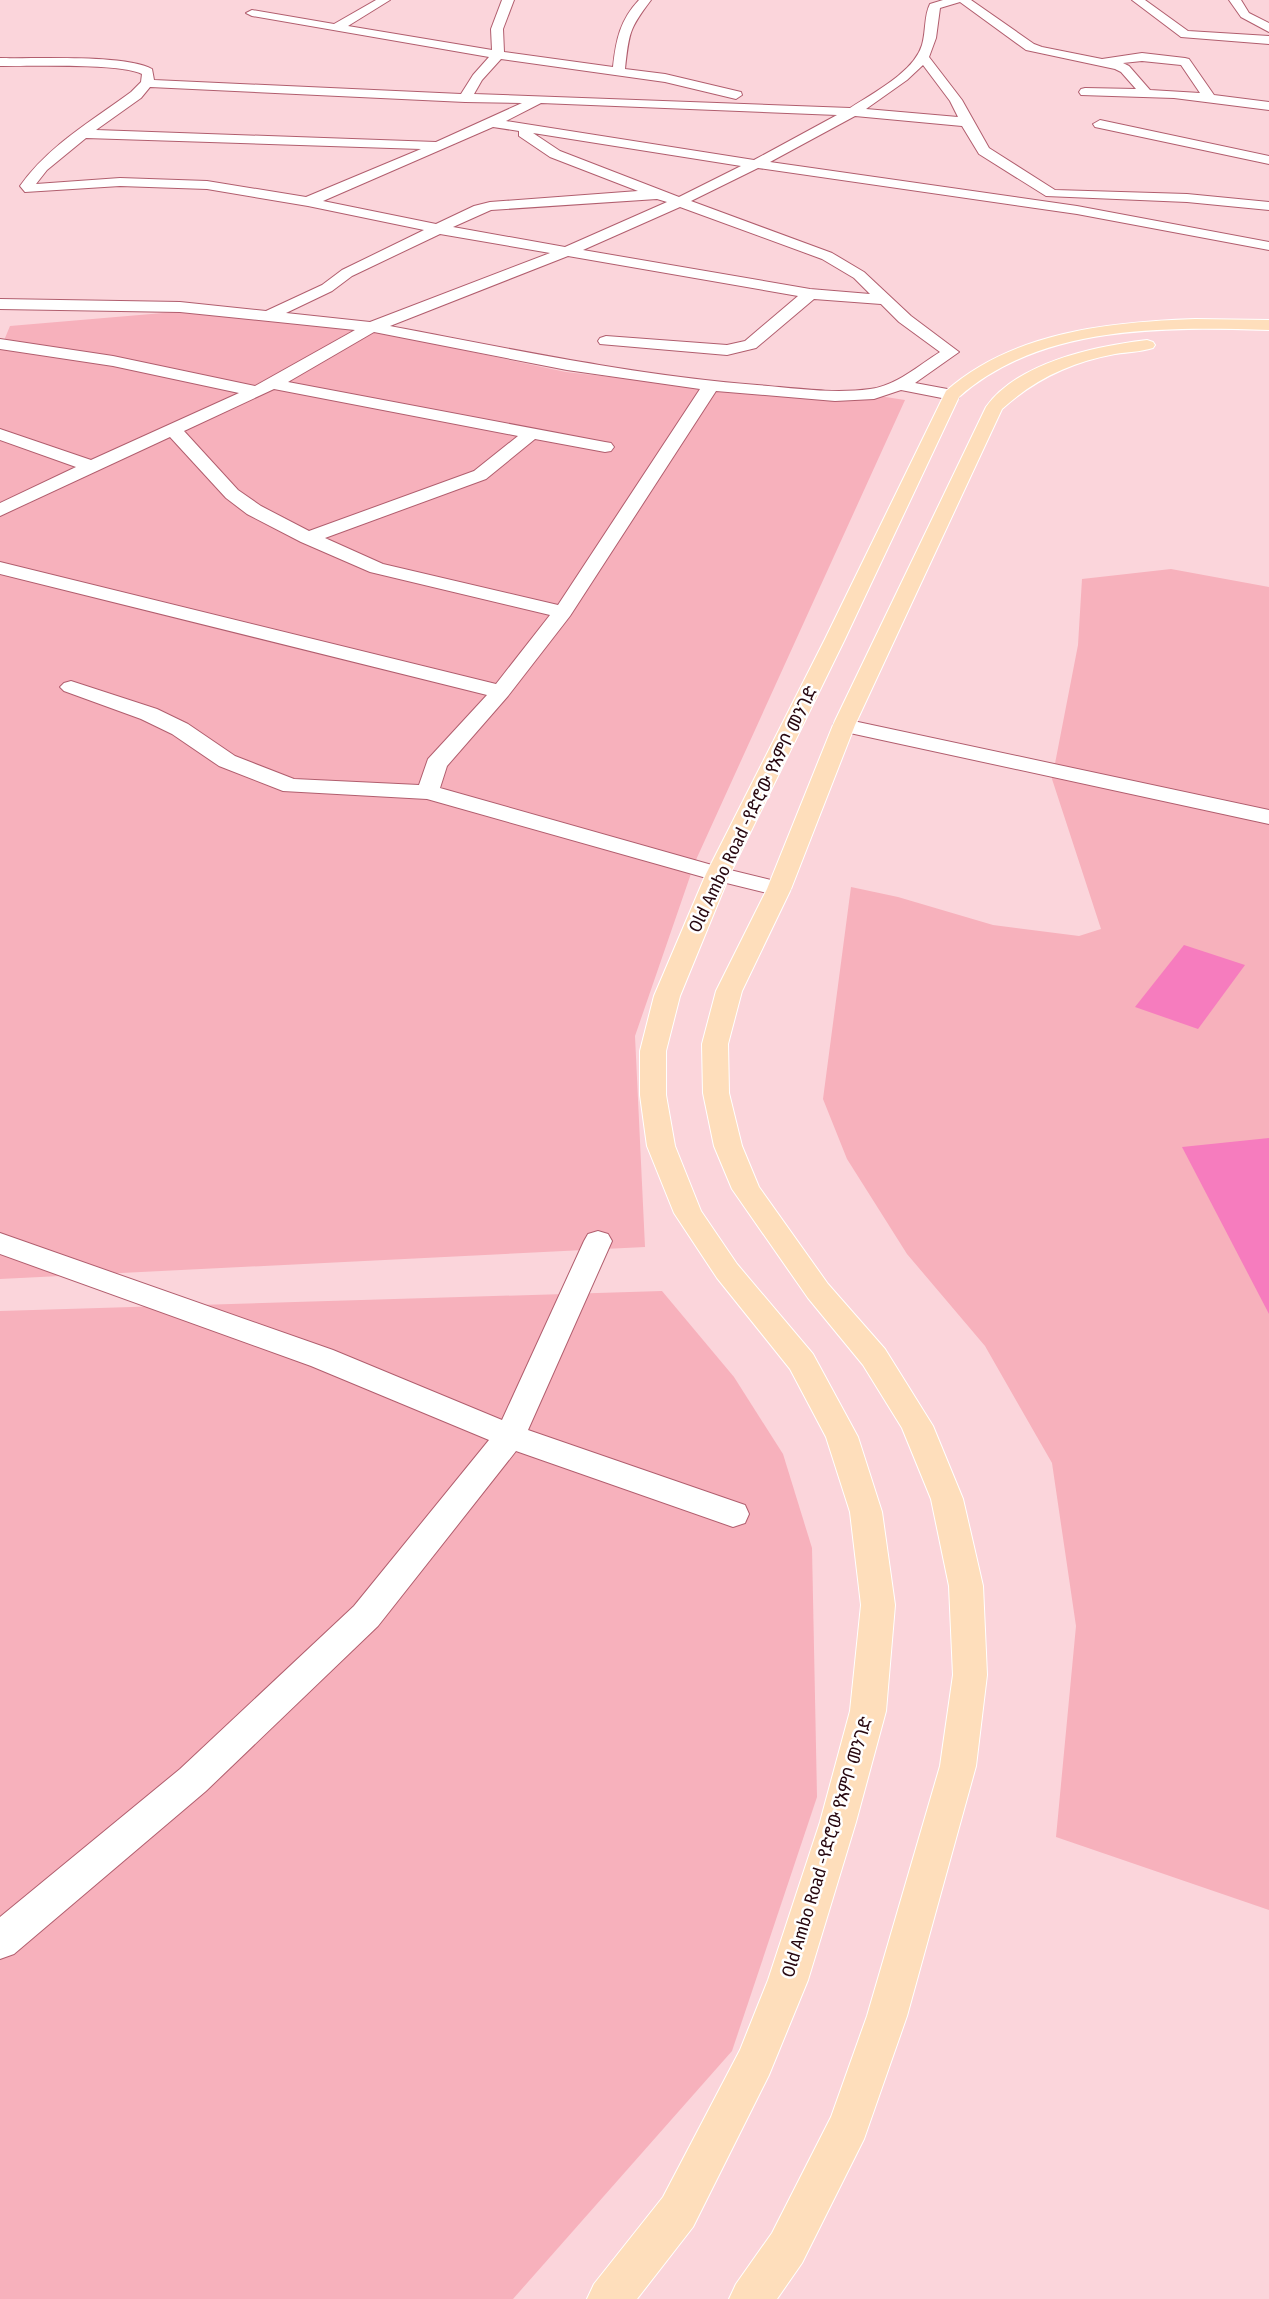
<svg xmlns="http://www.w3.org/2000/svg" width="1269" height="2299" font-family="'Fira Sans Condensed','Noto Sans Ethiopic',sans-serif">
<style>
.green{fill:#f7b1bc}
.building{fill:#f67cbe}
.lines{fill:none;stroke-linecap:round;stroke-linejoin:round}
.street-casing{stroke:#b15e6e;stroke-width:2}
.primary-casing{stroke:#fff;stroke-width:2}
.street{fill:#fff;fill-rule:evenodd}
.primary{fill:#fedebb;fill-rule:evenodd}
.labels{text-anchor:middle;dominant-baseline:central;stroke-width:5;stroke-linejoin:round;paint-order:stroke}
.street-label{font-size:18px;fill:#27070f;stroke:#fff}
</style>
<rect width="100%" height="100%" fill="#fbd5db"/>
<!-- green -->
<g class="green">
<polygon points="210,309 397,336 566,372 700,387 879,396 905,400 695,862 635,1036 645,1247 0,1279 0,350 10,326"/>
<polygon points="1171,569 1269,587 1269,1910 1056,1837 1076,1626 1052,1463 985,1346 907,1254 847,1159 823,1099 851,887 898,897 993,925 1079,936 1101,929 1052,779 1078,645 1082,579"/>
<polygon points="662,1291 734,1377 783,1454 812,1548 817,1797 732,2051 513,2299 0,2299 0,1311"/>
</g>
<!-- building -->
<g class="building">
<polygon points="1184,945 1245,965 1198,1029 1135,1007"/>
<polygon points="1269,1138 1269,1314 1182,1147"/>
</g>
<g class="lines">
<defs>
<g id="street">
<path d="M376,0h14l-42,26 144,24 -1,-21 11,-29h12l-11,29 1,23 109,15c3,-27 7,-47 26,-67h12c-22,29 -22,33 -26,69l40,5 76,18 1,3 -6,4 -71,-17 -164,-23 -19,21 -8,14 376,14c23,-15 64,-36 72,-63 4,-13 2,-30 8,-41l13,-4h28l63,44 8,3 60,12 40,-6 43,5 4,1 25,36 55,7v8l-95,-12 -93,-3 -2,-3 2,-3 4,-1 51,1 -15,-17 -6,-3 -89,-19 -66,-48 -20,6 -4,30 -7,19 33,43 27,48 66,42 132,4 82,8v8l-82,-8 -141,-6 -67,-42 -17,-28 -107,-10 -85,46 307,44 192,36v8l-192,-36 -319,-46 -67,33 141,52 32,19 47,44 48,36 -44,31 43,8 2,4 -2,4 -6,1 -51,-10 -27,9 -39,2 -119,-10 -146,225 -62,80 -61,70 -7,22 286,81 61,15 4,5 -4,5 -8,2 -69,-17 -283,-80 -144,-8 -64,-25 -47,-32 -31,-15 -77,-28 -4,-4 4,-4 7,-2 86,28 31,15 47,32 59,23 125,6 9,-26 59,-64 -487,-121v-12l496,122 54,-69 -180,-43 -69,-30 -54,-28 -21,-16 -56,-61 -170,79v-13l76,-36 -76,-27v-11l91,31 148,-67 -126,-27 -113,-17v-10l113,17 142,30 100,-56 -175,-18 -180,-3v-10l180,3 86,9 56,-26 20,-15 82,-40 -116,-24 -101,-17 -87,-3 -95,6 -5,-6c28,-40 73,-66 111,-94l10,-10 1,-8c-20,-11 -114,-8 -142,-8v-8c35,1 125,-4 152,11l2,11 307,14 12,-19 16,-18 -237,-41 -6,-3 6,-3 82,14zM1142,61l39,4 19,28 -50,-3 -21,-24 -6,-3zM923,65l27,36 8,16 -92,-8 41,-29zM150,87l315,15 57,1 -86,39 -340,-12 45,-32zM541,103l296,12 -83,45 -248,-39zM493,127l26,4v5l31,21 88,34 -148,11 -16,4 -38,18 -113,-23zM533,133l208,33 -62,31 -119,-46zM86,138l335,11 -115,48 -99,-16 -87,-3 -84,6 11,-14zM657,199l10,3 -102,45 -112,-20 38,-17zM680,207l142,52 32,19 16,16 -60,-5 -227,-39zM440,234l110,19 -180,69 -84,-9 46,-22 20,-15zM568,256l230,40 -53,45 -18,4 -121,-9 -6,2 -2,3 2,3 127,11 29,-7 58,-49 67,5 18,18 41,30c-21,13 -44,34 -70,37 -37,5 -76,-1 -113,-4 -124,-10 -246,-36 -367,-59zM374,332l193,38 133,19 -142,216 -175,-41 -58,-26 161,-59 49,-40 70,13 6,-1 3,-4 -3,-4 -6,-1 -317,-60zM274,389l244,47 -44,35 -165,60 -48,-25 -23,-16 -54,-59z"/>
<polygon points="1132,0 1145,0 1188,31 1269,36 1269,44 1181,37"/>
<polygon points="1229,0 1241,0 1249,13 1269,23 1269,32 1241,17"/>
<polygon points="1100,120 1269,156 1269,164 1095,127 1093,124"/>
<polygon points="844,719 1269,810 1269,824 836,730 833,725 836,720"/>
<polygon points="598,1231 608,1234 612,1241 528,1430 745,1505 749,1514 745,1523 733,1527 516,1451 378,1626 206,1791 14,1954 0,1959 0,1917 180,1769 354,1606 489,1440 311,1366 0,1254 0,1233 333,1350 502,1420 584,1241 588,1234"/>
</g>
<g id="primary">
<path d="M1195,319l74,1v10c-103,-3 -228,-6 -310,67l-114,242 -115,235 -50,122 -14,55v44l9,51 26,65 36,53 76,90 45,83 24,75 13,93 -9,106 -30,111 -48,158 -39,95 -76,152 -56,72h-50l7,-15 69,-87 77,-147 28,-70 52,-158 30,-111 11,-106 -11,-93 -24,-75 -36,-68 -73,-91 -43,-65 -27,-67 -7,-51v-44l14,-55 52,-122 119,-235 121,-248c67,-59 163,-69 249,-72z"/>
<path d="M1147,340l6,2 2,3 -2,3c-13,4 -26,4 -38,6 -44,8 -80,25 -113,55l-147,316 -64,164 -49,102 -14,53 1,49 13,53 17,41 69,97 57,65 48,77 30,73 20,87 4,89 -11,91 -69,250 -43,123 -62,124 -25,36h-48l7,-15 36,-51 59,-116 36,-101 73,-250 13,-91 -4,-89 -18,-87 -29,-71 -39,-63 -55,-67 -76,-109 -18,-43 -11,-53 -1,-49 14,-53 51,-102 66,-164 153,-318c32,-45 110,-61 161,-67z"/>
</g>
</defs>
<!-- street casing -->
<use href="#street" class="street-casing"/>
<!-- primary casing -->
<use href="#primary" class="primary-casing"/>
<!-- street -->
<use href="#street" class="street"/>
<!-- primary -->
<use href="#primary" class="primary"/>
</g>
<g class="labels">
<!-- street labels -->
<g class="street-label">
<text transform="translate(753 809) rotate(-64)">Old Ambo Road -የድሮው የአምቦ መንገድ</text>
<text transform="translate(827 1847) rotate(-73)">Old Ambo Road -የድሮው የአምቦ መንገድ</text>
</g>
</g>
</svg>
